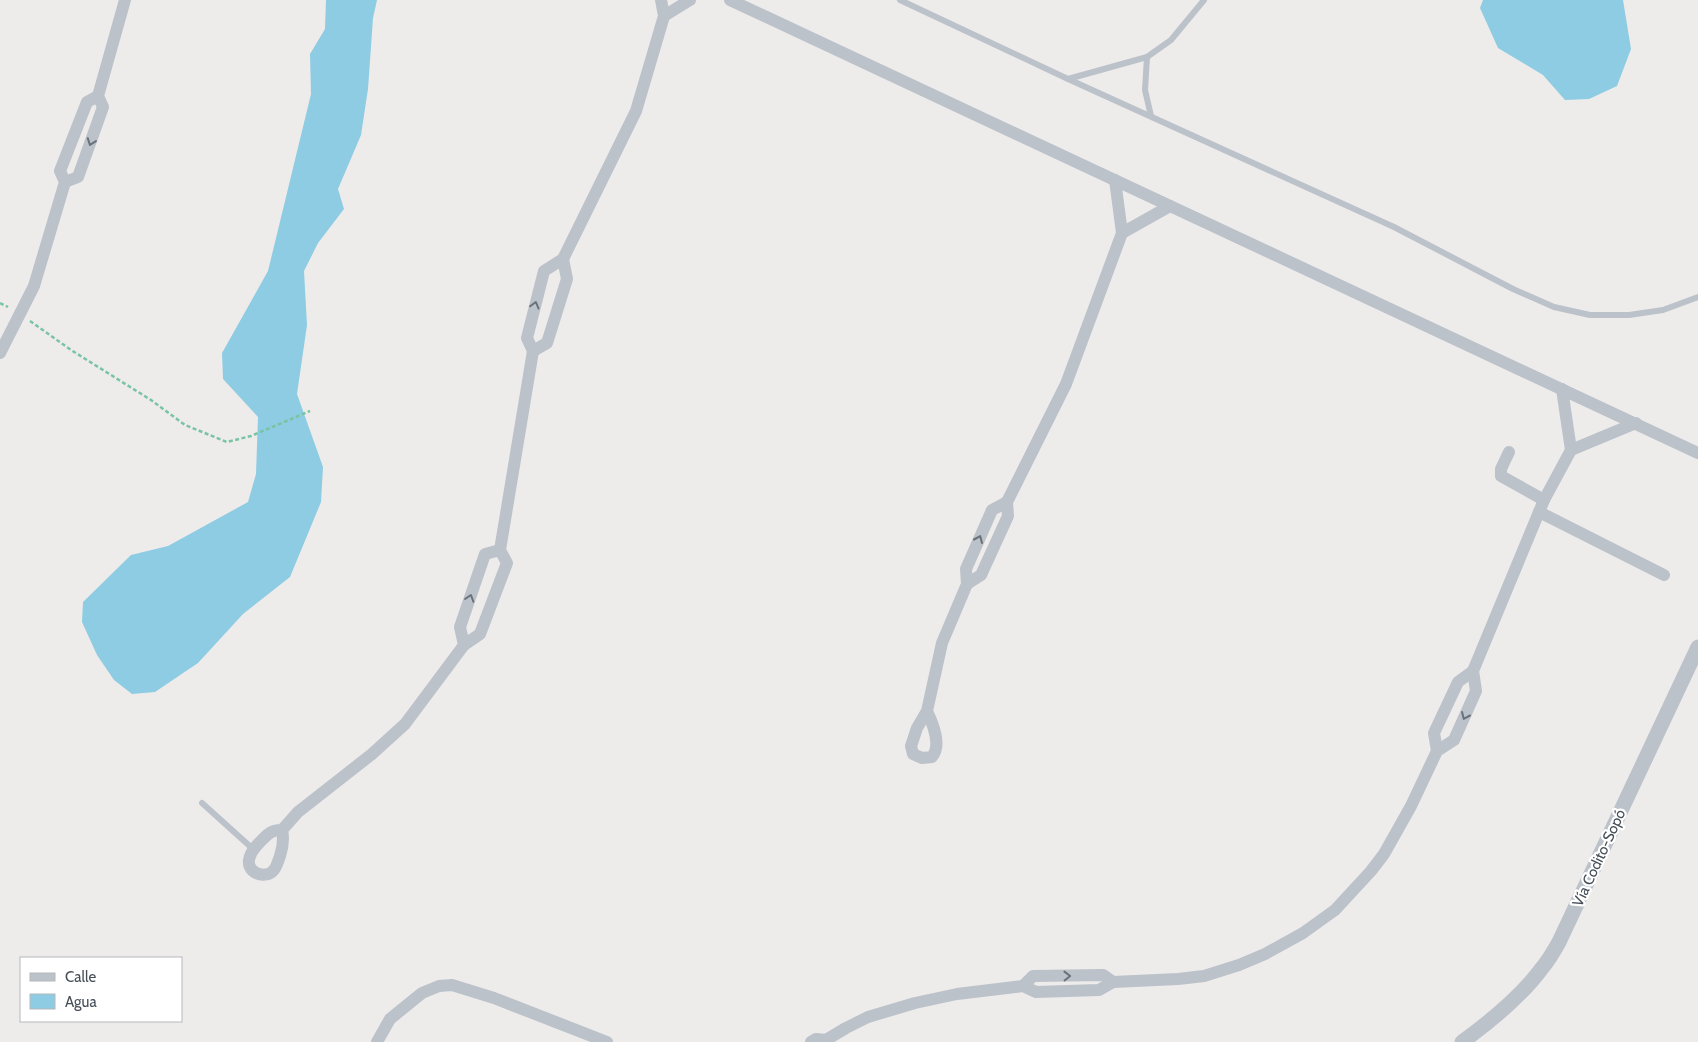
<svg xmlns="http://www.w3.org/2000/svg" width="1698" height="1042" font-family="Cabin,sans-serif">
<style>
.water{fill:#8dcce2}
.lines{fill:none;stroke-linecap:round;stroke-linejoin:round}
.path{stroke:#78c4a3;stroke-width:2.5;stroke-dasharray:4 2.5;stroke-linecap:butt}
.service{stroke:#bbc2ca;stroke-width:6}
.minor{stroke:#bbc2ca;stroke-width:12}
.tertiary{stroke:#bbc2ca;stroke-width:15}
.oneway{stroke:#69717a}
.labels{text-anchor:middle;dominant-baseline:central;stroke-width:4.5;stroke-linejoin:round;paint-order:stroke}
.street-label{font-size:15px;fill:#464e57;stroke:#fff}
</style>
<rect width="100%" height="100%" fill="#eeebeb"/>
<!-- water -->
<g class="water">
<polygon points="326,0 377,0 373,18 368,89 361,135 338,189 344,209 318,243 304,271 307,325 297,394 323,467 321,502 290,577 243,614 198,663 155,692 132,694 114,680 97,655 82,622 83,602 131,555 168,546 248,502 256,474 258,417 223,379 222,353 268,271 311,94 310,54 325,29"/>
<polygon points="1483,0 1623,0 1631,49 1617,86 1589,99 1565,100 1543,75 1498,48 1480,8"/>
</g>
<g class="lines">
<!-- path -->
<g class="path">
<polyline points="0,303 8,307"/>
<polyline points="30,321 71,350 151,400 185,425 227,442 251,436 310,411"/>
</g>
<!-- service -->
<g class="service">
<polyline points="900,0 1068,79 1394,227 1513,289 1554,307 1590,315 1629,315 1663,310 1698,297"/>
<polyline points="1068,79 1147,57"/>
<polyline points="1151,116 1145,90 1147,57 1171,40 1204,0"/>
<polyline points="202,803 253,849"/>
</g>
<!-- minor -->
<g class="minor">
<polyline points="730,0 1698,453"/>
<polyline points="664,16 690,0"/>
<polyline points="65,182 78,177 103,107 98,96 125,0"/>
<polyline points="1122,233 1170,206"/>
<polyline points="533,351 547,343 567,279 563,259"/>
<polyline points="0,353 34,286 65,182 60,171 87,102 98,96"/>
<polyline points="1571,450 1636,423"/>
<polyline points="1509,452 1501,469 1501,476 1544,500"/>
<polyline points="1539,512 1664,575"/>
<polyline points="967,584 981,575 1008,516 1007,502 1066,384 1122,233 1115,180"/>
<polyline points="464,645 460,627 485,554 500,550"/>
<path d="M927,711c6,13 15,34 5,46l-10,1 -9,-4 -2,-8 6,-18 10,-17 15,-68 25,-59 -1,-15 26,-59 15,-8"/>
<polyline points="1437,751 1434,733 1458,682 1473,671"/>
<path d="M282,830c2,9 1,17 -2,26 -2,5 -3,11 -7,15 -9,10 -40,-1 -14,-28 7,-7 12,-14 23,-13l16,-18 74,-58 33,-30 59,-79 16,-11 27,-71 -7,-13 33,-199 -6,-13 17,-67 19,-12 73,-148 28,-95 -3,-16"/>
<polyline points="1023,986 1033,976 1103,975 1113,982"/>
<polyline points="377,1042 390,1019 422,993 439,986 452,985 494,998 607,1042"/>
<polyline points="811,1042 816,1039 826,1040 846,1028 868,1017 915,1003 957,994 1023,986 1036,992 1099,990 1113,982 1178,979 1204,976 1239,965 1265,954 1303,933 1335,910 1371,871 1384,854 1411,806 1437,751 1454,740 1476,691 1473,671 1544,500 1571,450 1562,389"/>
</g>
<!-- tertiary -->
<path class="tertiary" d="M1462,1042c29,-21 59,-45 80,-74 7,-8 12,-17 17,-26l139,-295"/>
</g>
<!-- one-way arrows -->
<defs><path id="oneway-chevron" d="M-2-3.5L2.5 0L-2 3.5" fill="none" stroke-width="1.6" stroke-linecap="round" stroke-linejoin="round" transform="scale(1.25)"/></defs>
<g class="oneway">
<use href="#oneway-chevron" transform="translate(91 142) rotate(110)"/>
<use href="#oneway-chevron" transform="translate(535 305) rotate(-75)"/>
<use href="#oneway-chevron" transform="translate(979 539) rotate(-66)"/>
<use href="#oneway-chevron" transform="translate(470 598) rotate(-72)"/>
<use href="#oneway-chevron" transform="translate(1465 716) rotate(114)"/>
<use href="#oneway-chevron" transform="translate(1067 976) rotate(-1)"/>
</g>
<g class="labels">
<!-- street labels -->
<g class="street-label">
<text transform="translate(1599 858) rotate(-65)">Vía Codito-Sopó</text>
</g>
</g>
<!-- legend -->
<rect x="20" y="957" width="162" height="65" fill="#ffffff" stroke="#b5b8bc"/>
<rect x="30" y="973" width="25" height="8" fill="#bbc2ca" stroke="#b5b8bc"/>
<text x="65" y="982" font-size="15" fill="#464e57">Calle</text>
<rect x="30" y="994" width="25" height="15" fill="#8dcce2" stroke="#b5b8bc"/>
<text x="65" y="1007" font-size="15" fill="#464e57">Agua</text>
</svg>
